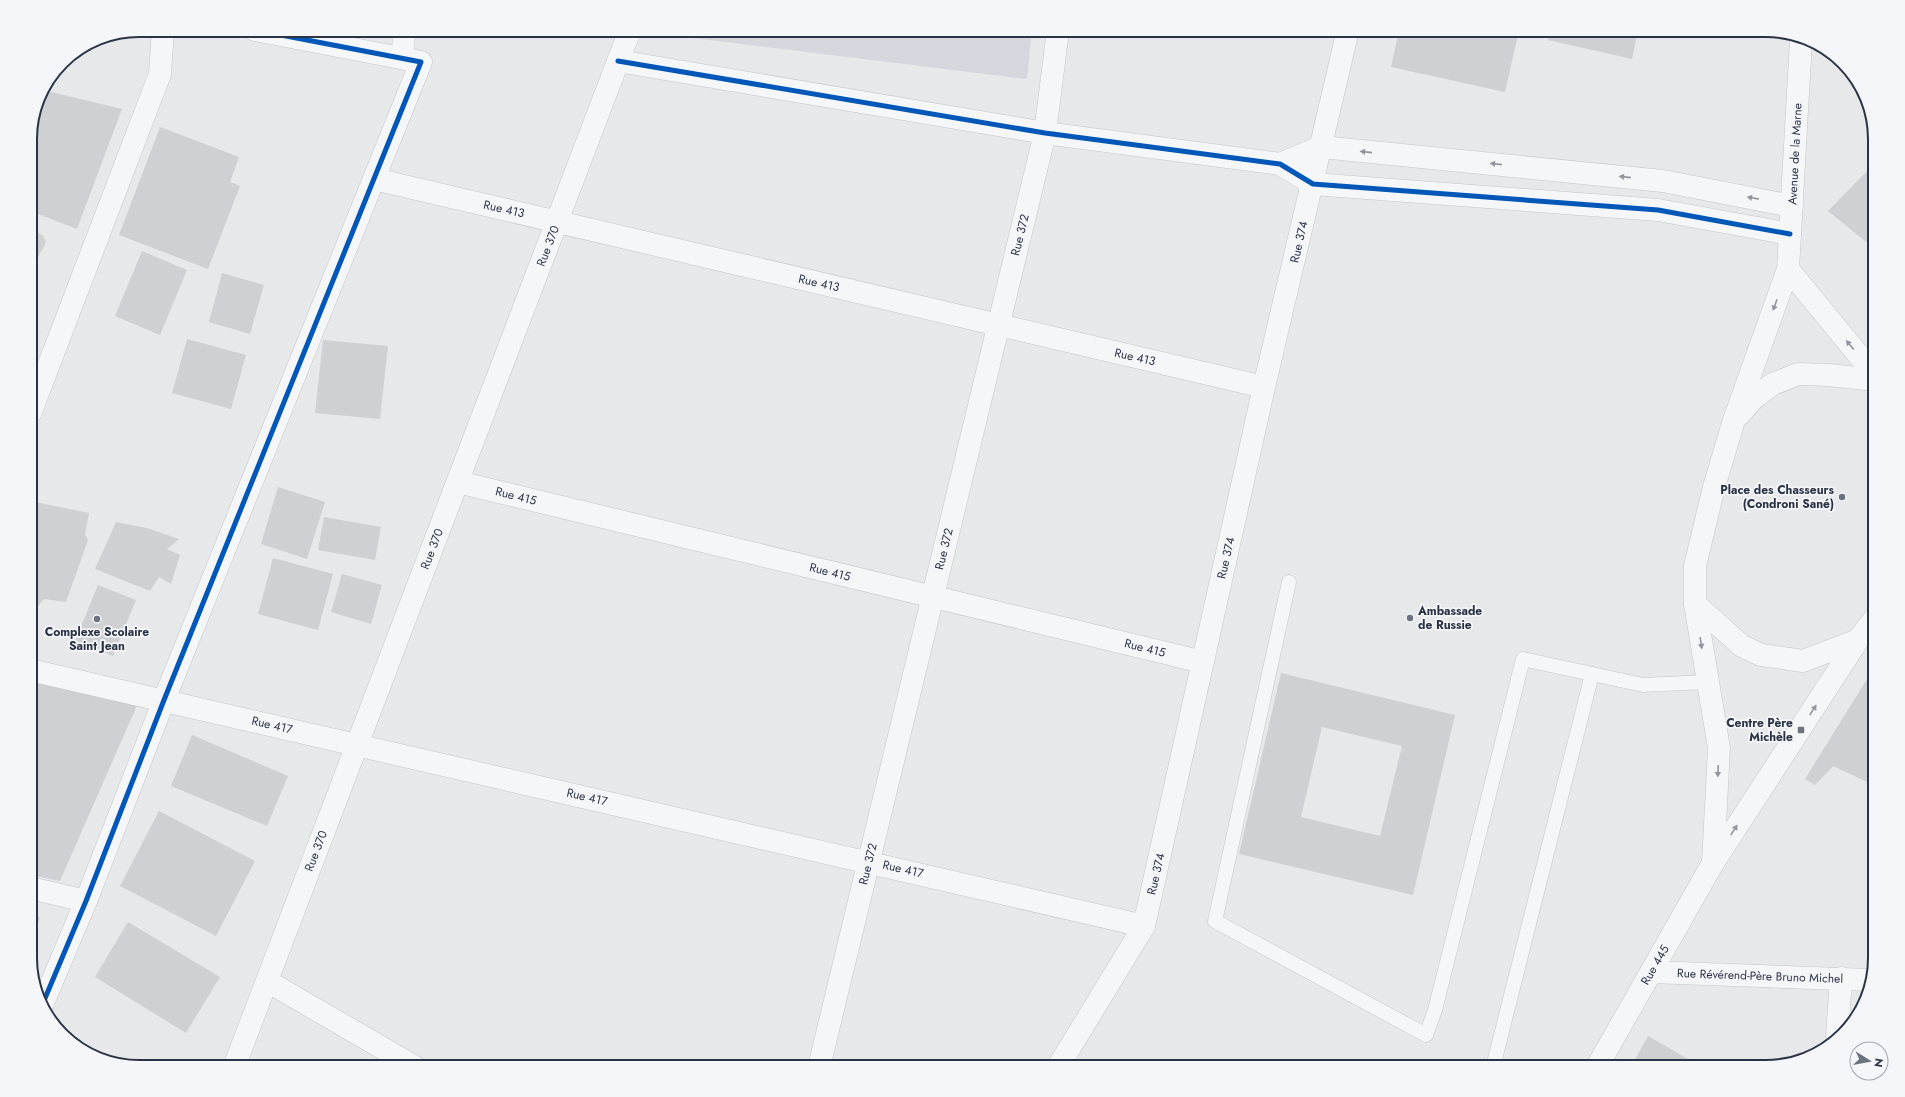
<svg xmlns="http://www.w3.org/2000/svg" width="1905" height="1097" font-family="Jost,sans-serif">
<style>
.built{fill:#d4d7dd}
.building{fill:#ced0d3;fill-rule:evenodd}
.lines{fill:none;stroke-linecap:round;stroke-linejoin:round}
.service-casing{stroke:#c4c6c8;stroke-width:15}
.minor-casing{stroke:#c4c6c8;stroke-width:23}
.tertiary-casing{stroke:#c4c6c8;stroke-width:23}
.service{stroke:#f5f6f7;stroke-width:14}
.minor{stroke:#f5f6f7;stroke-width:22}
.tertiary{stroke:#f5f6f7;stroke-width:22}
.cycleway-casing{stroke:#f4f6f9;stroke-width:8}
.cycleway{stroke:#0057b8;stroke-width:5}
.oneway{fill:#90959e}
.poi-dot{fill:#6c737f;stroke:#f4f6f9;stroke-width:1.5}
.labels{text-anchor:middle;dominant-baseline:central;stroke-width:3.5;stroke-linejoin:round;paint-order:stroke}
.street-label{font-size:12px;fill:#2b3445;stroke:#f4f6f9}
.poi-label{font-size:12px;font-weight:bold;fill:#2b3445;stroke:#f4f6f9;text-anchor:end}
.rim{fill:none;stroke:#2b3445;stroke-width:2}
</style>
<rect width="100%" height="100%" fill="#e6e8ea"/>
<!-- built -->
<polygon class="built" points="660,30 1032,30 1027,79 660,34"/>
<!-- building -->
<g class="building">
<polygon points="1399,30 1519,30 1505,92 1391,67"/>
<polygon points="1550,30 1638,30 1632,59 1548,40"/>
<polygon points="43,90 122,109 77,229 30,211 30,132 38,97"/>
<polygon points="160,127 239,157 230,182 240,186 208,269 119,235"/>
<polygon points="1875,163 1875,249 1828,211"/>
<polygon points="30,229 34,229 43,236 46,242 30,273"/>
<polygon points="142,251 187,270 160,335 115,316"/>
<polygon points="222,273 264,285 250,334 209,322"/>
<polygon points="187,339 246,355 231,409 172,393"/>
<polygon points="323,340 388,346 380,419 315,413"/>
<polygon points="278,487 325,502 307,559 261,544"/>
<polygon points="35,502 89,513 85,534 88,540 66,602 44,599 30,616 30,511"/>
<polygon points="324,517 381,527 375,560 318,550"/>
<polygon points="116,522 147,528 179,539 167,549 180,555 171,584 159,577 150,591 95,569"/>
<polygon points="273,558 333,574 318,630 258,614"/>
<polygon points="342,574 382,585 371,624 331,612"/>
<polygon points="98,585 136,600 113,656 75,641"/>
<polygon points="1875,666 1875,770 1867,782 1833,766 1815,785 1805,779"/>
<path d="M1281,673l174,42 -42,180 -174,-41zM1322,727l80,19 -22,90 -79,-19z"/>
<polygon points="30,680 138,703 60,881 30,875"/>
<polygon points="192,735 288,776 267,826 171,786"/>
<polygon points="159,811 255,861 216,936 120,886"/>
<polygon points="30,915 40,917 30,945"/>
<polygon points="128,922 220,977 186,1033 95,977"/>
<polygon points="1648,1036 1702,1067 1631,1067"/>
</g>
<g class="lines">
<defs>
<g id="service">
<polyline points="1289,582 1215,921 1426,1035 1435,1010 1523,659 1643,685 1708,682"/>
<polyline points="1493,1067 1592,674"/>
</g>
<g id="minor">
<polyline points="403,58 404,30"/>
<polyline points="618,61 1045,133 1280,164 1313,184 1658,210 1790,234"/>
<polyline points="1280,164 1321,147 1663,181 1792,206"/>
<polyline points="374,179 1264,387"/>
<polyline points="30,414 160,74 163,30"/>
<polyline points="458,482 1203,662"/>
<polyline points="30,670 1144,926"/>
<polyline points="30,888 86,901"/>
<polyline points="1651,972 1869,980"/>
<polyline points="267,981 415,1067"/>
<polyline points="43,1003 86,901 164,700 421,62 255,30"/>
<polyline points="1837,1036 1841,978"/>
<polyline points="234,1067 630,30"/>
<polyline points="819,1067 1045,133 1058,30"/>
<polyline points="1058,1067 1144,926 1264,387 1348,30"/>
</g>
<g id="tertiary">
<polyline points="1788,269 1875,375"/>
<polyline points="1739,415 1755,397 1773,384 1798,374 1829,375 1875,380"/>
<polyline points="1695,604 1742,646 1761,655 1803,661 1858,640"/>
<polyline points="1713,863 1719,748 1695,604 1695,566 1714,487 1734,420 1788,269 1801,40"/>
<polyline points="1597,1067 1713,863 1858,640 1875,618"/>
</g>
</defs>
<!-- service casing -->
<use href="#service" class="service-casing"/>
<!-- minor casing -->
<use href="#minor" class="minor-casing"/>
<!-- tertiary casing -->
<use href="#tertiary" class="tertiary-casing"/>
<!-- service -->
<use href="#service" class="service"/>
<!-- minor -->
<use href="#minor" class="minor"/>
<!-- tertiary -->
<use href="#tertiary" class="tertiary"/>
<defs>
<g id="cycleway">
<polyline points="618,61 1045,133 1280,164 1313,184 1658,210 1790,234"/>
<polyline points="43,1003 86,901 164,700 421,62 255,30"/>
</g>
</defs>
<!-- cycleway casing -->
<use href="#cycleway" class="cycleway-casing"/>
<!-- cycleway -->
<use href="#cycleway" class="cycleway"/>
</g>
<!-- one-way arrows -->
<defs><path id="oneway-solid" d="M-6-.8H1V-3.2L6.5 0L1 3.2V.8H-6Z"/></defs>
<g class="oneway">
<use href="#oneway-solid" transform="translate(1366 152) rotate(-174)"/>
<use href="#oneway-solid" transform="translate(1496 164) rotate(-174)"/>
<use href="#oneway-solid" transform="translate(1625 177) rotate(-174)"/>
<use href="#oneway-solid" transform="translate(1753 198) rotate(-169)"/>
<use href="#oneway-solid" transform="translate(1775 305) rotate(110)"/>
<use href="#oneway-solid" transform="translate(1850 345) rotate(-130)"/>
<use href="#oneway-solid" transform="translate(1701 643) rotate(81)"/>
<use href="#oneway-solid" transform="translate(1813 710) rotate(-57)"/>
<use href="#oneway-solid" transform="translate(1718 771) rotate(92)"/>
<use href="#oneway-solid" transform="translate(1734 830) rotate(-57)"/>
</g>
<!-- markers -->
<g class="poi-dot">
<circle cx="1842" cy="497" r="4"/>
<circle cx="1410" cy="618" r="4"/>
<circle cx="97" cy="619" r="4"/>
<rect x="1797" y="726" width="8" height="8" rx="2"/>
</g>
<g class="labels">
<!-- street labels -->
<g class="street-label">
<text transform="translate(1795 154) rotate(-87)">Avenue de la Marne</text>
<text transform="translate(504 209) rotate(13)">Rue 413</text>
<text transform="translate(1020 235) rotate(-76)">Rue 372</text>
<text transform="translate(1299 242) rotate(-77)">Rue 374</text>
<text transform="translate(548 246) rotate(-69)">Rue 370</text>
<text transform="translate(819 283) rotate(13)">Rue 413</text>
<text transform="translate(1135 357) rotate(13)">Rue 413</text>
<text transform="translate(516 496) rotate(14)">Rue 415</text>
<text transform="translate(432 549) rotate(-69)">Rue 370</text>
<text transform="translate(944 549) rotate(-76)">Rue 372</text>
<text transform="translate(1226 558) rotate(-77)">Rue 374</text>
<text transform="translate(830 572) rotate(14)">Rue 415</text>
<text transform="translate(1145 648) rotate(14)">Rue 415</text>
<text transform="translate(272 725) rotate(13)">Rue 417</text>
<text transform="translate(587 797) rotate(13)">Rue 417</text>
<text transform="translate(316 851) rotate(-69)">Rue 370</text>
<text transform="translate(868 864) rotate(-76)">Rue 372</text>
<text transform="translate(903 869) rotate(13)">Rue 417</text>
<text transform="translate(1156 874) rotate(-77)">Rue 374</text>
<text transform="translate(1655 965) rotate(-60)">Rue 445</text>
<text transform="translate(1760 976) rotate(2)">Rue Révérend-Père Bruno Michel</text>
</g>
<!-- poi labels -->
<g class="poi-label">
<text x="1834" y="490">Place des Chasseurs<tspan x="1834" dy="14">(Condroni Sané)</tspan></text>
<text x="1418" y="611" text-anchor="start">Ambassade<tspan x="1418" dy="14">de Russie</tspan></text>
<text x="97" y="632" text-anchor="middle">Complexe Scolaire<tspan x="97" dy="14">Saint Jean</tspan></text>
<text x="1793" y="723">Centre Père<tspan x="1793" dy="14">Michèle</tspan></text>
</g>
</g>
<!-- crop -->
<path d="M0 0H1905V1097H0ZM139 37H1766A102 102 0 0 1 1868 139V958A102 102 0 0 1 1766 1060H139A102 102 0 0 1 37 958V139A102 102 0 0 1 139 37Z" fill="#f4f6f9" fill-rule="evenodd"/>
<path class="rim" d="M139 37H1766A102 102 0 0 1 1868 139V958A102 102 0 0 1 1766 1060H139A102 102 0 0 1 37 958V139A102 102 0 0 1 139 37Z"/>
<!-- north arrow -->
<g transform="translate(1869 1061) rotate(101)"><circle r="19" fill="#f4f6f9" stroke="#a4a8b1"/>
<path d="M0-3L7 15L0 10L-7 15Z" fill="#6c737f"/>
<text y="-6" font-size="11" font-weight="bold" text-anchor="middle" fill="#2b3445">N</text>
</g>
</svg>
